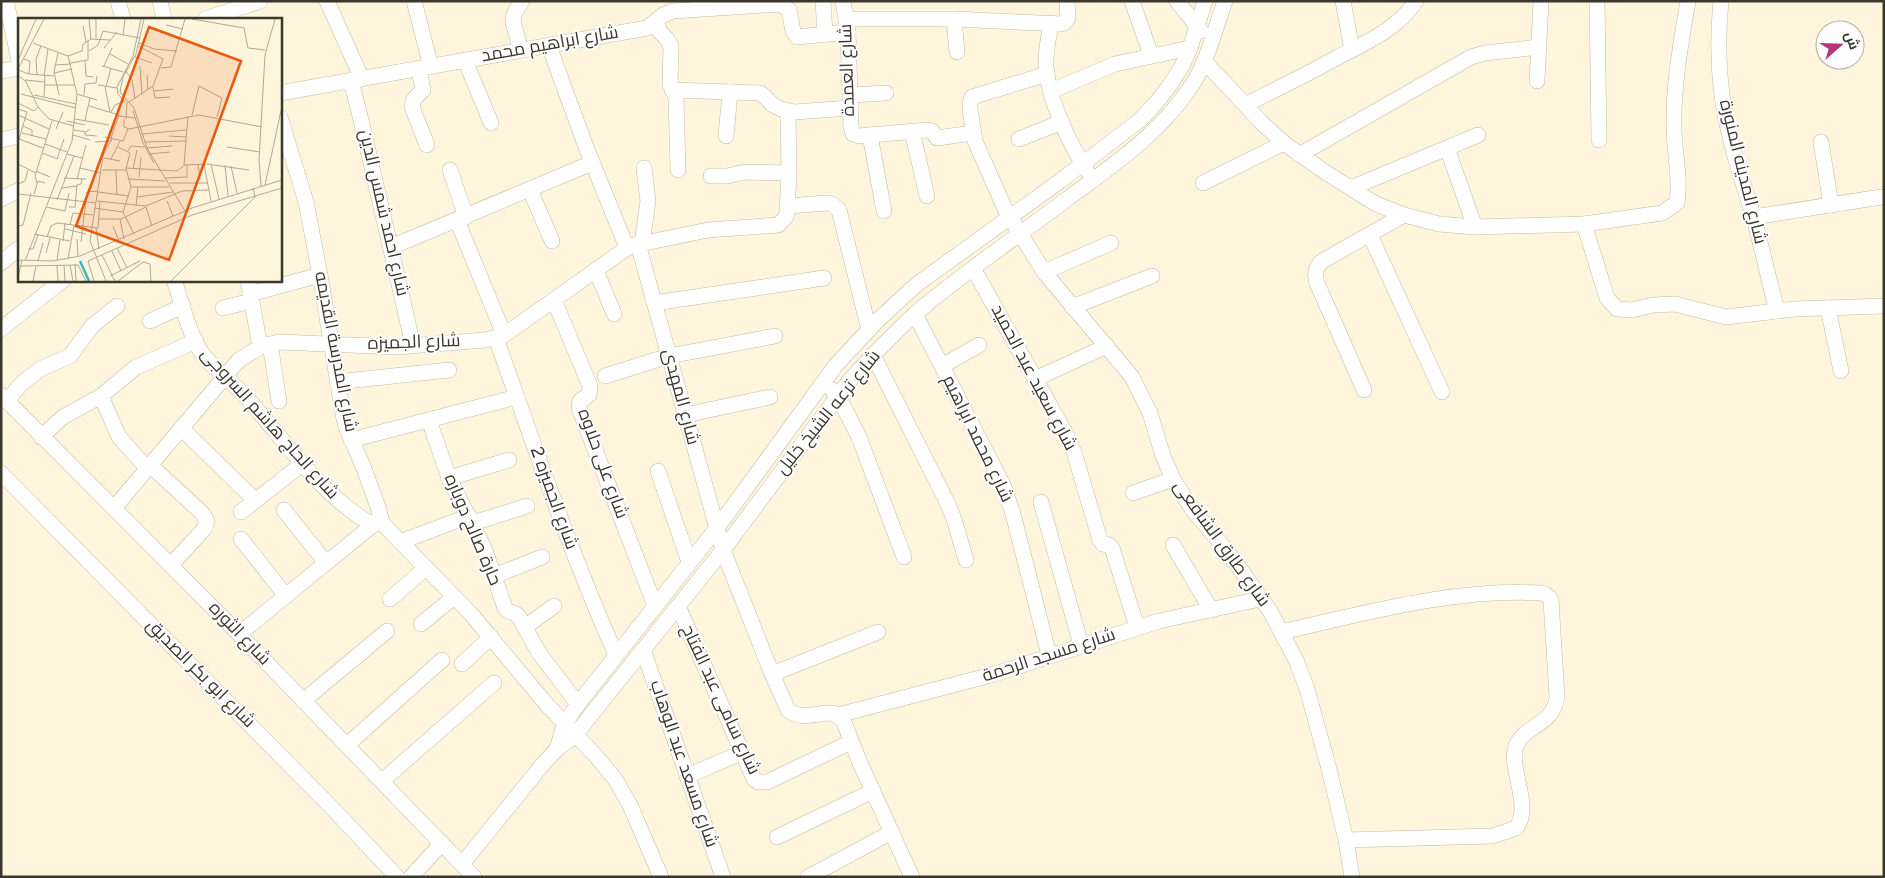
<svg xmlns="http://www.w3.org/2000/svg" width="1885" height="878" font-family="Overpass,Cairo,sans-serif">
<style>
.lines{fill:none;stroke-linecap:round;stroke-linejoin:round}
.street-casing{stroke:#c2baa2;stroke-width:16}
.street{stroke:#fff;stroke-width:15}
.labels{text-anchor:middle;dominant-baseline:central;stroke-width:4;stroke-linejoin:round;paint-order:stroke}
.street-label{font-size:18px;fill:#3a372d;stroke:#fff}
.inset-river{fill:none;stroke:#2ebcc3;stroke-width:2.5}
.inset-road{fill:none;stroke:#b0a996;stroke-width:1}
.view{fill:#e8590c;fill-opacity:0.15;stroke:#e8590c;stroke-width:2.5}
.inset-edge{fill:none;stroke:#3a372d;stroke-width:2.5}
</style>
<rect width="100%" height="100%" fill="#fef5dc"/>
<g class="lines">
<defs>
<g id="street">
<polyline points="6,1 19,60"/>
<polyline points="118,1 123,19"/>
<polyline points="160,1 164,19"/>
<polyline points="327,1 362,79"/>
<polyline points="414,1 431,67"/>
<polyline points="823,1 825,34"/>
<polyline points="843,1 848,32 851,127 853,134 859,136 928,130 932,131 937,138 973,133"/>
<polyline points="1132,1 1151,55"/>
<polyline points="1177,1 1201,31"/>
<polyline points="1343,1 1352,50"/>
<polyline points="1597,1 1599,140"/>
<path d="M1721,1c-5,49 -2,97 11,144 6,25 15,49 22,73 8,31 15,62 23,93"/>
<polyline points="205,19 260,1"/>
<polyline points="846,19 954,19 1061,24 1064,23 1068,18 1067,1"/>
<polyline points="954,19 957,52"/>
<polyline points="656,22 660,32 667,39 671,46 670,84 676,97 678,170"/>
<path d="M1051,23c-2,14 -6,29 -5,43 2,32 23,77 41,105"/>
<polyline points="549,46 586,147 627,248"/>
<polyline points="521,50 513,22 514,14 522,1"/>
<polyline points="465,60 491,123"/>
<path d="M1204,61l59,63 21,19 41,29 51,32 28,11 35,9 36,3 109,-3 78,-11 15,-10c4,-25 -3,-51 -3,-76 -1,-42 7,-84 14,-126"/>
<polyline points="419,69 423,90 414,99 412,107 427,145"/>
<polyline points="1,71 19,68"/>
<polyline points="1047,74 972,97 970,103 970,109 975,141 1005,209 1044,272 1132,377 1150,413 1163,456 1173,479 1192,509 1231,556 1270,611 1296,660 1307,689 1329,769 1346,840 1352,877"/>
<polyline points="351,81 361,120 413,345"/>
<polyline points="1537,81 1541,1"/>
<path d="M672,90l88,3c6,3 8,8 13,12 6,4 14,6 22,7l55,-4"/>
<polyline points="1051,91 1115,64 1190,48"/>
<polyline points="280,93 647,28 663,15 673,11 780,4 789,10 793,31 797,37 848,32"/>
<polyline points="850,95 886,93"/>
<path d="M1245,105c31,-16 63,-31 93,-48 29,-15 60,-28 78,-56"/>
<polyline points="280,117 306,202 320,275 343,414 346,427 363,466 378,507 382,523 471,614 548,706 596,756 615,779 630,805 661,877"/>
<polyline points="912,131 927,196"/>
<polyline points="870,135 884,211"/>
<polyline points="726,136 730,92"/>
<polyline points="1019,139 1062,122"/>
<polyline points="1,140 19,136"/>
<polyline points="1821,142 1831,205"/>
<polyline points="1447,148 1475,227"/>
<polyline points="1299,155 1471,57 1485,53 1539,47"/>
<polyline points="450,170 466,217"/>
<polyline points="711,176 727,176 745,172 789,173"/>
<polyline points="1203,183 1284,143"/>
<polyline points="1351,188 1478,135"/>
<polyline points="530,190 552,241"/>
<polyline points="1,199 19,190"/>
<polyline points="788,206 827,203 832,204 839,210 869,330"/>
<polyline points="1754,217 1881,197"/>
<polyline points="457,220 504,335"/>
<polyline points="1584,224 1607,298 1617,309 1632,310 1653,305 1675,304 1726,317 1794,309 1884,306"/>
<polyline points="1370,235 1442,392"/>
<polyline points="642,243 648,201 644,168"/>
<path d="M638,244l85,306 49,124 16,36c13,11 30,2 45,3l10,7 17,43 52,114"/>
<polyline points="391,247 592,163"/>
<polyline points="1,263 19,248"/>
<polyline points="973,268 1066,434 1074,452 1100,540 1103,544 1109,545 1112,548 1137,627"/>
<polyline points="596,270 614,314"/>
<polyline points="1044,272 1111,243"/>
<path d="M174,280c8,23 14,51 27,72 10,15 33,31 46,46 41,46 71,95 126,127"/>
<polyline points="248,280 260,347"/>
<polyline points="250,294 320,275"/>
<polyline points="554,300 590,386 589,395 580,401 579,408 655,606"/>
<polyline points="654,303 824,278"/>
<polyline points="1072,307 1152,276"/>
<polyline points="223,308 251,301"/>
<polyline points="1828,308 1841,371"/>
<polyline points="915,314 1004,487 1013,514 1049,655"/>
<polyline points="150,321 183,306"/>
<polyline points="1,329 63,280"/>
<path d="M496,338c38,107 74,214 120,317"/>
<polyline points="270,344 279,401"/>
<polyline points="873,355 946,500 954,519 966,560"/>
<polyline points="942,366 979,345"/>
<polyline points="605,376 669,356 775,336"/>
<polyline points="1035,379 1107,346"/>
<polyline points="337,382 449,370"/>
<polyline points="832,390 838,396 859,437 904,557"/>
<path d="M1364,390l-47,-107c-3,-10 -2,-17 7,-23l80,-45"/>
<polyline points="1,395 239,634 474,877"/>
<polyline points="101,396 119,437 147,468"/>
<polyline points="7,401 21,384 40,369 70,356 92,326 117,306"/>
<polyline points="685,415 770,397"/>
<path d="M429,420l20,58 35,70 21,60c4,6 10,3 14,9l20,36 39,51"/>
<polyline points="181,428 255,500"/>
<polyline points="41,437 63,417 101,396 136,367 196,341"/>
<polyline points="351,440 517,397"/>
<polyline points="150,465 202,513 207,521 204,529 171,565"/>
<polyline points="658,471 689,562"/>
<polyline points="1,473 337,813 397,877"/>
<polyline points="449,478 509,460"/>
<polyline points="1133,493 1173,479"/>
<polyline points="1041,502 1081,645"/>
<polyline points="114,508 239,360 260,347 279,342 397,347 485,340 504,335 630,246 708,230 778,225 786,217 787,212 789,173 788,111"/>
<polyline points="284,510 326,563"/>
<polyline points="241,512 302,464"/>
<polyline points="473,523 527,506"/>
<polyline points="241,539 286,596"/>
<polyline points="400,542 469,516"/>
<polyline points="1173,545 1211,610"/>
<polyline points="494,576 542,557"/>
<polyline points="390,599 426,568"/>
<polyline points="678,606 754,779 758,782 767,782 851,742"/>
<polyline points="421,624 454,597"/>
<polyline points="525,627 554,606"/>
<path d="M1281,632c86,-19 173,-44 262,-39l6,4 2,3 6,97c-4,29 -33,28 -41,49 -8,22 17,61 0,82l-23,8 -147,4"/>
<polyline points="239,634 379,520"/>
<polyline points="643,650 723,877"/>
<polyline points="462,664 491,637"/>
<polyline points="772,674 878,632"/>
<polyline points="303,701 387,631"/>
<polyline points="838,715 995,674 1159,621 1260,599"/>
<polyline points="347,745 442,660"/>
<polyline points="557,749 564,725 578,704 717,528 836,365 877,321 916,285 1060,181 1140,120 1156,103 1170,85 1182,66 1190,48 1205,1"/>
<polyline points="687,776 741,753"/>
<polyline points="382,781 494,683"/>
<polyline points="777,837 873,791"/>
<path d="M462,864l81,-100 14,-15 18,-14 148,-185 127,-170c21,-23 43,-46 66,-67 48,-41 101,-76 151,-114 46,-34 93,-65 125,-114 16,-25 23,-56 33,-84"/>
<polyline points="411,877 442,843"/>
<polyline points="808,877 892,832"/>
</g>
</defs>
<!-- street casing -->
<use href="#street" class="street-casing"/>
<!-- street -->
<use href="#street" class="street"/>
</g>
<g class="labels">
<!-- street labels -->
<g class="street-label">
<text transform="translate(550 45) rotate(-10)">شارع ابراهيم محمد</text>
<text transform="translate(848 70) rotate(-92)">شارع العمدة</text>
<text transform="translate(1742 172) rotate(76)">شارع المدينه المنورة</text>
<text transform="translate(383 213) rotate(77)">شارع احمد شمس الدين</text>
<text transform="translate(414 343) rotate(-2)">شارع الجميزه</text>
<text transform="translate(335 352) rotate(79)">شارع المدرسة القديمه</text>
<text transform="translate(1033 378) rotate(62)">شارع سعيد عبد الحميد</text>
<text transform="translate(680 397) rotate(75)">شارع المهدى</text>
<text transform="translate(829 413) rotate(-51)">شارع ترعه الشيخ خليل</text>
<text transform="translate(269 424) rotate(48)">شارع الحاج هاشم السروجى</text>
<text transform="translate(977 439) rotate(64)">شارع محمد ابراهيم</text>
<text transform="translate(602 464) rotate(70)">شارع على حلاوه</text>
<text transform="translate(553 498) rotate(70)">شارع الجميزه 2</text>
<text transform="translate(472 530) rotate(67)">حارة صالح دوباره</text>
<text transform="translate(1221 544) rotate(54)">شارع طارق الشافعى</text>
<text transform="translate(239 634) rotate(46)">شارع الثوره</text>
<text transform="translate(1049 656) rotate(-18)">شارع مسجد الرحمة</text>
<text transform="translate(200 674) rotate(45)">شارع ابو بكر الصديق</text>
<text transform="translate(720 700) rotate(65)">شارع سامى عبد الفتاح</text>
<text transform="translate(683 764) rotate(71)">شارع مسعد عبد الوهاب</text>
</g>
</g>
<!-- overview -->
<g transform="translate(18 18)">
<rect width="264" height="264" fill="#fef5dc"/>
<path class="inset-river" d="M62,243l9,20"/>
<path class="inset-road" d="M71,1l2,20M78,1v19M126,1l-8,35 -13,23 -3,15 14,16 13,40 38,63M174,1l52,9 4,20 17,2M148,7l17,4M65,8l3,16M105,17l2,-16M15,25l35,13M121,25l15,6 23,2M86,30l13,-16M71,33l9,-6 5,-14 37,7M40,35l-4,19 5,23M92,36l18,10M50,38l14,-5 1,-7 8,-5 19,1M117,39l17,6M6,41l6,2 -1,13M0,42l18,-41M67,43l1,15 7,1M52,45l18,-3v-19M37,47l16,-1M84,48l21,6M86,48l8,-18M122,48l2,29M143,50l10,-1 14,-48M0,51l26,-50M0,52l11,4 25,2M108,53l6,9 3,19M36,55l18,-4M0,57l8,7 12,25 11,12 25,7M19,57l-1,-16 5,-13M129,57l1,15M26,58l4,-27M7,62l20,2M26,67h31M80,67l19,3M87,69l5,25M88,69l5,-19M135,69l2,11 15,-1M136,73l19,-2M3,76l55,14M59,76l20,6M16,77l42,9M66,77l1,-11 11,-1 1,-7M26,79l1,-21M106,83l-6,-7 -1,-7 16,-31 8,-37M111,84l24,-16 10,-27 -25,-13M0,85l16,8 4,-4M71,88l30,9 -8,23M0,91l9,3 -8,27M115,93l10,32 11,20M93,94l4,-7 10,-4M0,97l31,14M174,97l7,-29 23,12 -5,19M101,98l16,2M57,101l34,6M106,101v8l5,2 70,-14 63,12M108,101l1,-17M67,102l5,-22M49,103l18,4M5,108l9,4v6M38,111l7,-17M56,112l12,2 4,-3M67,114v3l12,1M4,115l24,6M124,116l44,-4M55,117l17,5M151,118l17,1M87,119l18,4 5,-12M1,121l24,9M77,124l17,-1M127,124l41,-1M27,126l22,8M100,129l12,6 -4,16 5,18 -8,25 11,22M209,129l33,5M129,130l25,-2M110,133l3,-5 13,1M24,135l16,6M49,136l15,4M131,136l21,-2M86,140l16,3M39,141l7,-20M93,141l9,-18M0,146l18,9M180,146l2,15M186,146l7,37M193,146l8,35M166,147l4,-49M207,147l3,31M213,148l6,27M62,150l21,5M108,150l51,3 8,-6 22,-1 42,6M115,151l4,-19M84,152h24M98,152l1,25M18,153l14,6M121,159l2,-20M46,160l22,1M148,160l21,-1v-12M59,161l9,-34M111,161l36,2M19,165l-2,-7 17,-55M152,165h38M0,166l7,-3 3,-11M247,167l17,-79M243,168l-2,-26 6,-105 10,-36M113,169h38M43,170l16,-2M80,174l31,4M0,176l78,9M16,176l4,-13 7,2M119,179l36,-5M39,182l17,-44M79,183l49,5 36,-15 27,-1M149,183l6,15M118,188l2,-19M28,189l19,4 4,-18M51,189h6l2,-22 4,-1 1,-5M128,189l6,19M76,190l29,4M80,201h23l25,-12M102,201l4,20M52,207l3,-12 20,2M0,208l5,-1 8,-32M95,208l6,15M78,210l3,21M47,211l21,5M16,216l36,7M29,219l4,-11 6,-3 41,5 2,-27M59,221l1,17M45,223l2,-18M63,224l6,-50 11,-1M99,230l10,20M10,231h5l5,-14M94,233l9,20M28,235l4,-15M84,237l13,26M50,241l6,-34M0,242l35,1 27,-5 112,-48 90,-28M39,242l3,-20M7,243l47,-120 5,-47 -9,-38M20,243l5,-18M57,246l1,17M46,247l1,16M52,247l3,16M3,248l57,-1 8,16M39,248l1,15M92,258l30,-15M0,260l4,-18M15,263l3,-15M76,263l-6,-20 104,-46 90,-27M88,263l-16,-40 13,-85 9,-18M100,263l25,-19 7,2 1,17M153,263l84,-84 -2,-9"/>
<path class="view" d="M131,9l92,34 -72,199 -93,-34z"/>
<rect width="264" height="264" class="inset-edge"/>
</g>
<!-- border -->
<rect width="1885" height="878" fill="none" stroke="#3a372d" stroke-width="5"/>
<!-- north arrow -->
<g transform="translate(1840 45) rotate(70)"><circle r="24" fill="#ffffff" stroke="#b0afab"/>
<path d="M0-4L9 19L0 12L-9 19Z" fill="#b73379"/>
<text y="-8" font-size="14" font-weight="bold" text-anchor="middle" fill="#3a372d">ش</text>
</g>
</svg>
